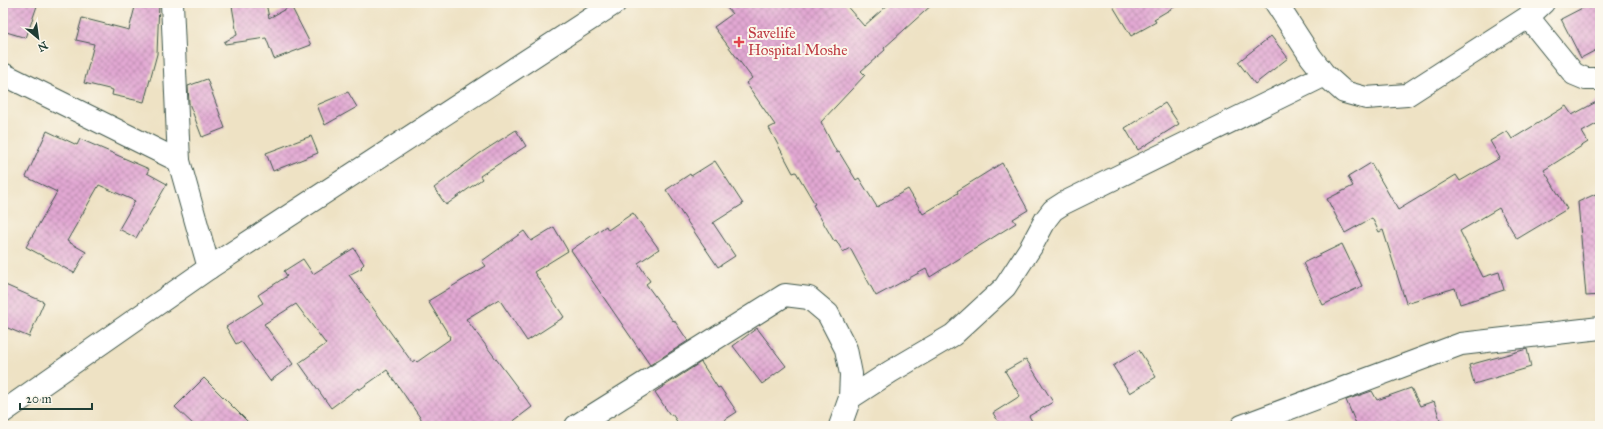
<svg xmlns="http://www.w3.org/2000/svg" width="1603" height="429" font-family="'IM FELL Great Primer',serif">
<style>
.building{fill:url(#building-cross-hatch)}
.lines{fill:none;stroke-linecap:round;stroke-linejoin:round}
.minor-casing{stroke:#3e564a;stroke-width:24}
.minor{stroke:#fff;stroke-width:22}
.health-dot{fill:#e0444e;stroke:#fbf7ec;stroke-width:1.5}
.labels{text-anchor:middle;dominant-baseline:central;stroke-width:4;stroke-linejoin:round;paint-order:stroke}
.health-label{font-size:15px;fill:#be3a42;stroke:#fbf7ec;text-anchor:start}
</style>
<defs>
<pattern id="building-cross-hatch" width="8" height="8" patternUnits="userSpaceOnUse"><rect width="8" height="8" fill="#e2a8d3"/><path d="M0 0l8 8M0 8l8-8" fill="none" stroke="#b78aac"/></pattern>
</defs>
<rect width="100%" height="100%" fill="#fbf7ec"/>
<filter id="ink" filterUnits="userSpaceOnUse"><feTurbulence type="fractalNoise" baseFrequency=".025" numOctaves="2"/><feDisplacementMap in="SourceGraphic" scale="8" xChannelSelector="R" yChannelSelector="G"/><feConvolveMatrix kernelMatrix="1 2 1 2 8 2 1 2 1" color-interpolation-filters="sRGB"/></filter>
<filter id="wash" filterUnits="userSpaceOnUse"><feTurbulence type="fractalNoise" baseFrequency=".012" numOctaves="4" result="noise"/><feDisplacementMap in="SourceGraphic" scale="16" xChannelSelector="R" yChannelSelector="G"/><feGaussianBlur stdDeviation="0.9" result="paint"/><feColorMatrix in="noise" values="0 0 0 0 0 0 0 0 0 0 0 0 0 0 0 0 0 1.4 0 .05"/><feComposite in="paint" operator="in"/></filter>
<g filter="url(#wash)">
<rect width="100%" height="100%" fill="#eee2c4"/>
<g id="blocks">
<!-- building -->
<g class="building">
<polygon points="3,3 38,3 26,38 3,31"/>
<polygon points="136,3 159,3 157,54 144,102 112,95 113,90 84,83 94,44 76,40 82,18 129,30"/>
<polygon points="251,3 266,3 269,18 291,6 311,45 274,59 266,38 225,44 224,42 237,35 232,6"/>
<polygon points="723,3 844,3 864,26 890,3 934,3 884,48 885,50 861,71 865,75 821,122 837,153 839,152 856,180 859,178 877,207 908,189 923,214 958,193 957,191 1002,163 1028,210 1013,219 1016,223 930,277 926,269 876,296 850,248 843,252 836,240 834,241 813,205 815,204 796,172 793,173 769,128 775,125 746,83 752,78 714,27 732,14"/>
<polygon points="1111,3 1181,3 1154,19 1156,22 1131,36"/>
<polygon points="1592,3 1600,3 1600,48 1581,58 1561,19"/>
<polygon points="1271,36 1288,58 1255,84 1238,62"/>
<polygon points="207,79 225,128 202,137 189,103 188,86"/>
<polygon points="348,92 357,107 325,125 317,105"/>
<polygon points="1600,100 1600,122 1582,132 1588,142 1544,170 1567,209 1517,239 1499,208 1460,231 1483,277 1499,272 1504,290 1460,304 1455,288 1406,303 1383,230 1379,232 1372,218 1345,233 1327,199 1353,186 1348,177 1371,163 1398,210 1456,175 1460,181 1500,158 1490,141 1507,131 1512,139 1566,106 1572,115"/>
<polygon points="1165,103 1179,124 1138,150 1125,128"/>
<polygon points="516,130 526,146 480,176 482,179 446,205 434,188 479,154"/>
<polygon points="47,131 77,145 80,139 149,169 147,173 167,184 136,238 119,229 135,201 99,185 67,241 86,252 74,273 26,247 57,192 26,177"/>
<polygon points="311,136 318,153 273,171 266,153"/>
<polygon points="715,161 743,204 713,223 735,256 718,267 666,190 690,174 691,176"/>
<polygon points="1600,192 1600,295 1586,296 1578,202"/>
<polygon points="633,213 659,249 638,263 650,281 646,284 673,321 674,320 688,341 650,365 571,250 606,226 608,230"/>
<polygon points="554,227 568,251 534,272 564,317 527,341 499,299 466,319 532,407 507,426 426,426 387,370 359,390 358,388 331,408 299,363 326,344 296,304 264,324 293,364 270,381 241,341 236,344 226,327 263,303 258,295 287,276 284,271 303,259 313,274 354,248 364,264 361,267 362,268 349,275 412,362 415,360 417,362 450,339 449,338 450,337 428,301 486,266 482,261 524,231 531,241"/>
<polygon points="1342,244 1362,286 1323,305 1303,263"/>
<polygon points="3,284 44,302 29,337 3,326"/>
<polygon points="757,328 786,366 762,384 733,346"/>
<polygon points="1527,349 1531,367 1474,384 1469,365"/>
<polygon points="1139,350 1156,377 1130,393 1113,366"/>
<polygon points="1026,359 1053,402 1029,416 1035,426 1001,426 993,413 1020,396 1005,371"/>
<polygon points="701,362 718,388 720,387 737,412 715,426 680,426 672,414 670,415 655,392"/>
<polygon points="204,378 252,426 195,426 175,407"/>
<polygon points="1411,388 1420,406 1434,401 1442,426 1357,426 1346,400 1372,391 1377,400"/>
</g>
</g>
</g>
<g filter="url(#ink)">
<use href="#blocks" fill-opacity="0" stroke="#3e564a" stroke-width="1"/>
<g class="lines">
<defs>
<g id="minor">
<polyline points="172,3 179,161 209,268"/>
<polyline points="1276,3 1311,57 1325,75 1344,92 1366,98 1407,95 1528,17 1543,3"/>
<polyline points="1528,17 1574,74 1586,79 1600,79"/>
<polyline points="3,74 179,161"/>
<polyline points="3,412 209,268 615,3"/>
<polyline points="576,426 785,295 809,298 828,314 846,349 851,374 850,398"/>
<polyline points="840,426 850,398 890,372 953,335 1005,287 1031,247 1046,219 1053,210 1064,203 1325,75"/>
<polyline points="1242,426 1461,344 1600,328"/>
</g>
</defs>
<!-- minor casing -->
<use href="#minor" class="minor-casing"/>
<!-- minor -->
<use href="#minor" class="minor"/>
</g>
</g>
<!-- markers -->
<path class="health-dot" d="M737 36h4v4h4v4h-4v4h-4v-4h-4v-4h4z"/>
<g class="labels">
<!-- health labels -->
<g class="health-label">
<text x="748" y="33">Savelife<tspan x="748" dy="17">Hospital Moshe</tspan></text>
</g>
</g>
<!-- margin -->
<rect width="1603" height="429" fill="none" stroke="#fbf7ec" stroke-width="16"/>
<!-- north arrow -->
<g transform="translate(38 38) rotate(151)" stroke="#fbf7ec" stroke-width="3" paint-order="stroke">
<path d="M0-3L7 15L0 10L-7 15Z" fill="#1f3d34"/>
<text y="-6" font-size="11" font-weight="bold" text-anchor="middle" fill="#1f3d34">N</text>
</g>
<!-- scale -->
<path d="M20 403v6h72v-6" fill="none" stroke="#1f3d34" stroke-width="2"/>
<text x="26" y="403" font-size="12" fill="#1f3d34" stroke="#fbf7ec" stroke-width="3" paint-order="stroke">20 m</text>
</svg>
